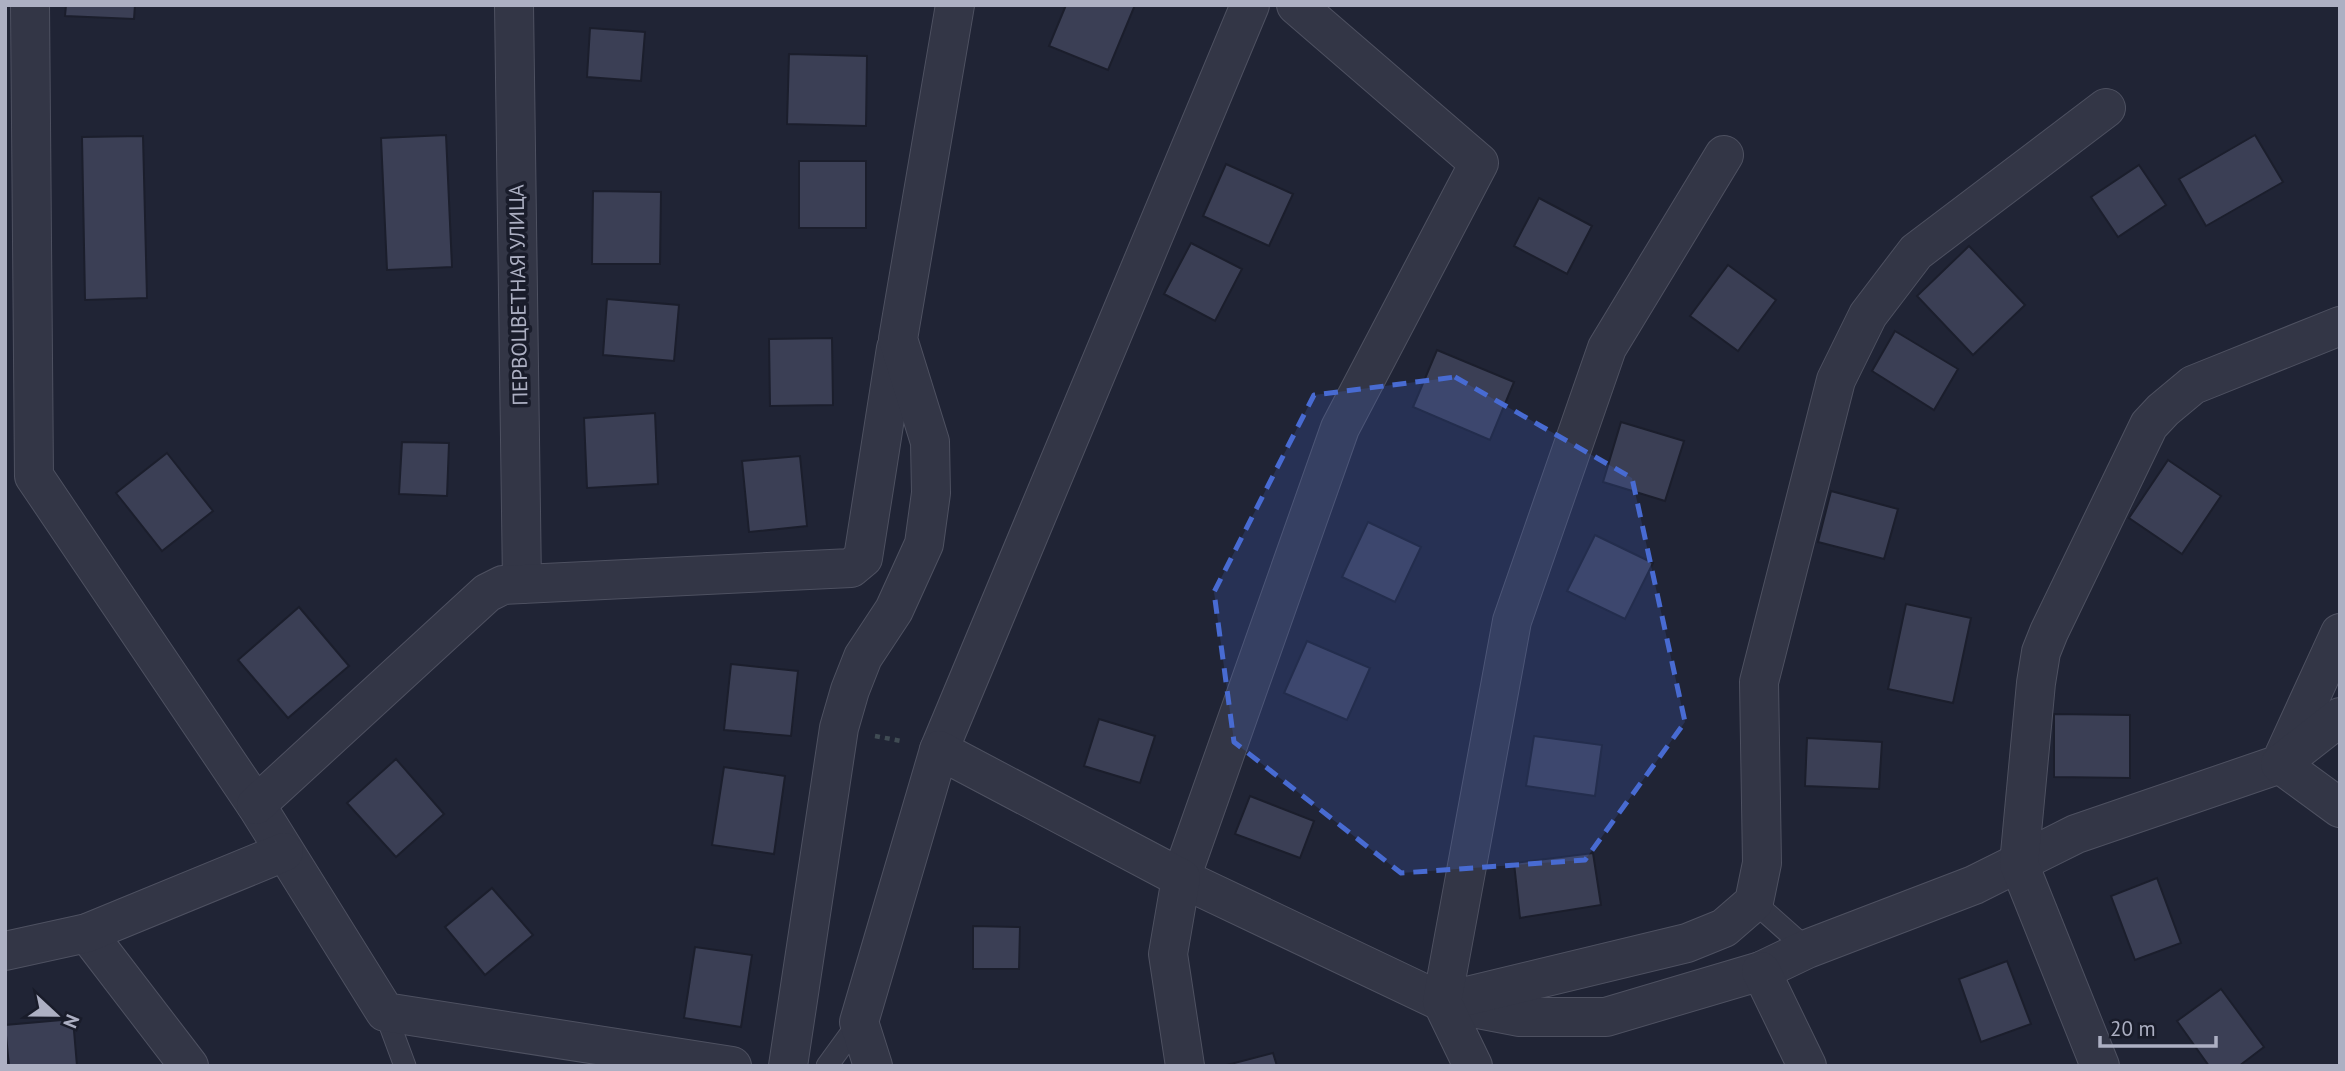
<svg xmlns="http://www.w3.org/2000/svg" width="2345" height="1071" font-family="'PT Sans',sans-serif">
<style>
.building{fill:#3b3f55;stroke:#1b1e2c;stroke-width:2}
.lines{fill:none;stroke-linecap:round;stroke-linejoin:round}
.lane-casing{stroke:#4e5161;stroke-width:23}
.street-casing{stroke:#4e5161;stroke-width:40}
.path{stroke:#404c54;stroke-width:4.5;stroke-dasharray:5 5;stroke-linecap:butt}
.lane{stroke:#333646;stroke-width:21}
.street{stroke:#333646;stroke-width:38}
.marked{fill:#486bd2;fill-opacity:0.2;stroke:#486bd2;stroke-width:5;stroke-dasharray:14 9;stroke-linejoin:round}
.labels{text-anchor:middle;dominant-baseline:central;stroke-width:7;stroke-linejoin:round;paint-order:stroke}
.street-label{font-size:21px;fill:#adb0c3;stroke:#191c2a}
</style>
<rect width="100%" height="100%" fill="#202435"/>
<!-- building -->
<g class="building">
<polygon points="66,5 135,5 134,19 65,16"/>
<polygon points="1066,5 1135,5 1108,70 1049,46"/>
<polygon points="590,28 645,32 641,81 587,77"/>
<polygon points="789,54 867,56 866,126 787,124"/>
<polygon points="446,135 452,267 387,270 381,138"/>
<polygon points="2255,135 2283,182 2206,226 2179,179"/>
<polygon points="143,136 147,298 85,300 82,137"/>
<rect x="799" y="161" width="67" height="67"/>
<polygon points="1226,164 1293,194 1269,246 1203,216"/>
<polygon points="2139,165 2166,205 2118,237 2091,197"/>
<polygon points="593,191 661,192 660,264 592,264"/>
<polygon points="1539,198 1592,226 1567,274 1514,246"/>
<polygon points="1191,243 1242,269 1215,321 1164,294"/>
<polygon points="1969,246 2025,305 1973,355 1917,296"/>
<polygon points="1728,265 1776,300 1738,351 1690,316"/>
<polygon points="607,299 679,305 674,361 603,355"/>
<polygon points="1895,331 1958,369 1934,410 1872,371"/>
<polygon points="832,338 833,405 770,406 769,339"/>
<polygon points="1437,350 1514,382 1490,440 1413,407"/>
<polygon points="655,413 658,484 587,488 584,418"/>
<polygon points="1621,422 1684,441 1665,501 1603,482"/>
<polygon points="402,442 449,443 447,496 399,494"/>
<polygon points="167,453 213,511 162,551 116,493"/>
<polygon points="800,456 807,526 749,532 742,461"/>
<polygon points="2168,460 2221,496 2182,554 2129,518"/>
<polygon points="1831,491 1898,509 1884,559 1818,542"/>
<polygon points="1368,522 1421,547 1395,602 1342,577"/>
<polygon points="1595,535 1653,563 1625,619 1567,591"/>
<polygon points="1906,604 1971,618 1953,703 1888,689"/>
<polygon points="299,607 349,666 288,718 238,660"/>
<polygon points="1307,641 1370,668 1347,720 1284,693"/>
<polygon points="731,664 798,671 791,736 724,730"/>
<polygon points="2054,714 2130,715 2130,778 2054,777"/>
<polygon points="1099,719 1155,736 1140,783 1084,766"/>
<polygon points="1534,736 1602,745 1595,796 1526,786"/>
<polygon points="1807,738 1882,742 1879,789 1805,786"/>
<polygon points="396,759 444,814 396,857 347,803"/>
<polygon points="724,767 785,776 774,854 712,845"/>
<polygon points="1250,796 1314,821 1300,858 1235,834"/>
<polygon points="1593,853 1601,905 1520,918 1514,863"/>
<polygon points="2157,878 2181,943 2135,960 2111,896"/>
<polygon points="492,888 533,935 485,975 445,927"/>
<polygon points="973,926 1020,927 1019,969 973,969"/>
<polygon points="695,947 752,955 741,1027 684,1018"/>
<polygon points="2007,961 2031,1024 1981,1042 1959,979"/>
<polygon points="2221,989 2264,1047 2239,1066 2209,1066 2177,1021"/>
<polygon points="73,1019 77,1066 9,1066 5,1025"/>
<polygon points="1273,1053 1277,1066 1223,1066"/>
</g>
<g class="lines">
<defs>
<g id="lane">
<polyline points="1754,902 1807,949"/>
<polyline points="385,1012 405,1066"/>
<polyline points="827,1066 859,1022"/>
</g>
<g id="street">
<polyline points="30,5 34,476 256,805 385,1012 732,1066"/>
<polyline points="514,5 522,584"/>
<polyline points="1296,5 1479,163 1340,428 1181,878 1442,1002 1520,1017 1606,1017 1761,971 1807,949 1974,885 2076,834 2280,764 2340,633"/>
<polyline points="2340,717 2280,764 2340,808"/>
<polyline points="939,750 1250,5"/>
<polyline points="256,805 487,593 503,585 851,568 863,558 896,348"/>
<polyline points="87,933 189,1066"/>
<polyline points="5,951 87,933 284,852"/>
<polyline points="1761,971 1807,1066"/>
<polyline points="1455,999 1687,943 1724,928 1754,902 1762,863 1759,682 1836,380 1868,315 1916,252 2106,108"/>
<polyline points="788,1066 839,728 850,690 863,657 894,610 924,544 931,493 930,442 898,339 955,5"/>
<polyline points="873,1066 859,1022 939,750 1181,878 1168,954 1185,1066"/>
<polyline points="1473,1066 1442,1002 1512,621 1607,348 1724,155"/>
<polyline points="2100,1066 2019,864 2036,683 2041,652 2049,632 2149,425 2163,410 2193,385 2340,326"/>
</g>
</defs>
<!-- lane casing -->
<use href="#lane" class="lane-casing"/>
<!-- street casing -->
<use href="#street" class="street-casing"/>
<!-- path -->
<polyline class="path" points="875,736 901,741"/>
<!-- lane -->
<use href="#lane" class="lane"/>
<!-- street -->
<use href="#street" class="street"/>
</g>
<!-- marked area -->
<path class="marked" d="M1455,377l177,101 53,244 -100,138 -184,13 -167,-131 -20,-150 100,-197z"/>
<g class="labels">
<!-- street labels -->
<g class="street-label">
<text transform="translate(518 295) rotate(-91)">ПЕРВОЦВЕТНАЯ УЛИЦА</text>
</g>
</g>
<!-- border -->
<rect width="2345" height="1071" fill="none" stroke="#adb0c3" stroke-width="14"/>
<!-- north arrow -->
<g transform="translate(56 1015) rotate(112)" stroke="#191c2a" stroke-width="5" paint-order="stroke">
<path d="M0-5L12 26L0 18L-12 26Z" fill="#adb0c3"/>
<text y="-10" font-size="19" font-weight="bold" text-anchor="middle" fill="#adb0c3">N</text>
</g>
<!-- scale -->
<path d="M2100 1036v10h116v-10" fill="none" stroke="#adb0c3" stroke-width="3.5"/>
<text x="2110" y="1036" font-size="21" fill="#adb0c3" stroke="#191c2a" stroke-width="5" paint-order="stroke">20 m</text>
</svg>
